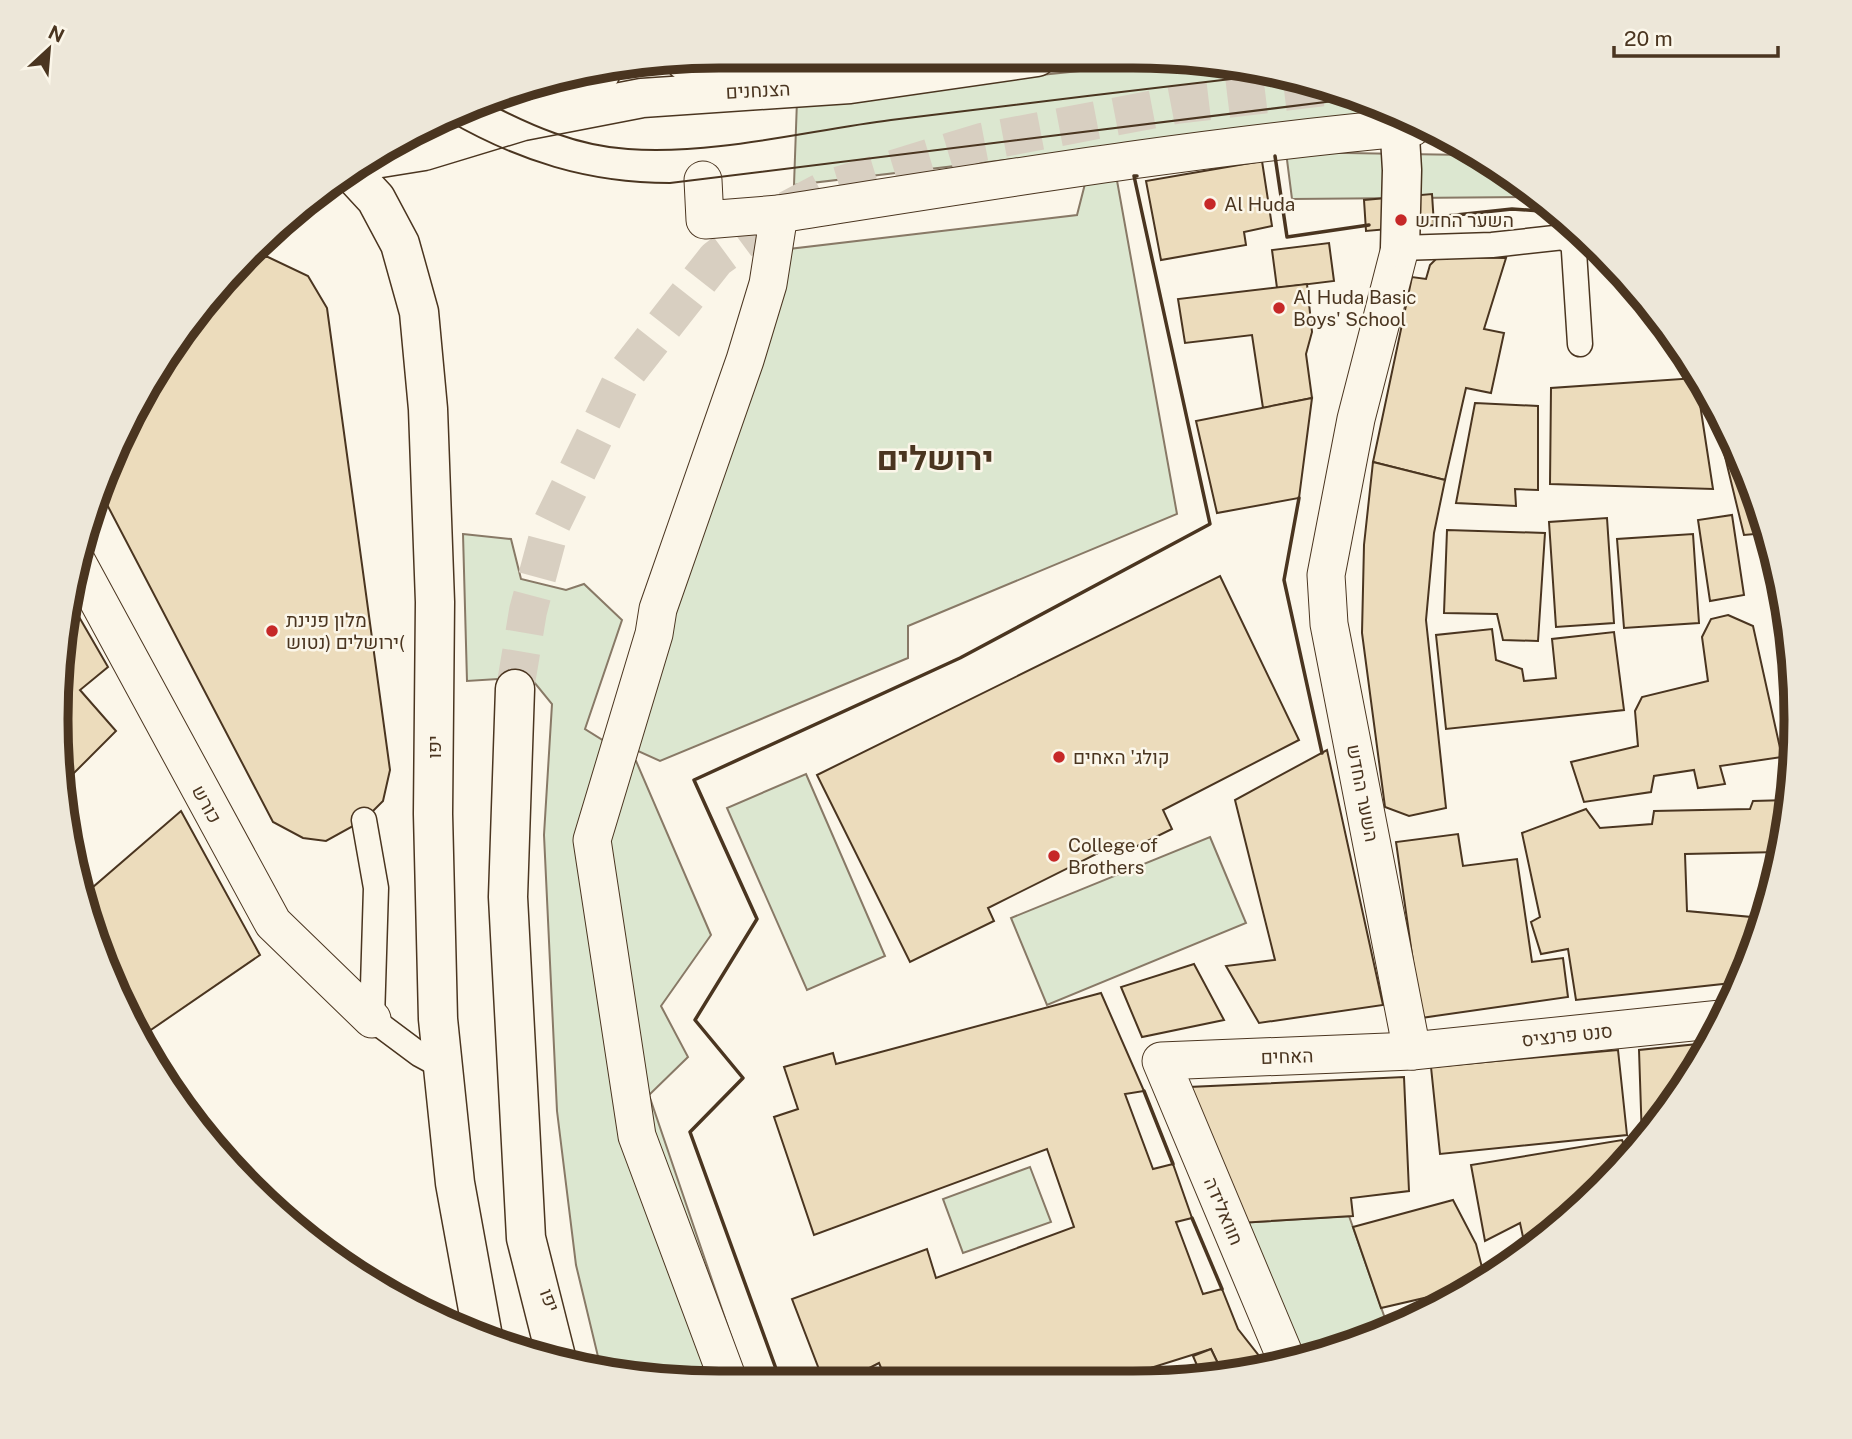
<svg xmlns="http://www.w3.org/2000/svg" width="1852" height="1439" font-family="'Public Sans',Heebo,sans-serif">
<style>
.green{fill:#dce7d0;stroke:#887966;stroke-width:2}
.building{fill:#ecdcbc;stroke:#4a3520;stroke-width:2}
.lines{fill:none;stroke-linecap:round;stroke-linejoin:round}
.trunk-tunnel{stroke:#d8cfc1;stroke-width:38;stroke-dasharray:38 19;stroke-linecap:butt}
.service-casing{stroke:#4a3520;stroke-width:27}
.pedestrian-casing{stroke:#4a3520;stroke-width:39}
.minor-casing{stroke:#4a3520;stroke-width:41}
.tertiary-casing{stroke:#4a3520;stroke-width:41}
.trunk-casing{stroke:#4a3520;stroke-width:41}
.service{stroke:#fbf6e9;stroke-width:24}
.pedestrian{stroke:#fbf6e9;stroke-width:37}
.minor{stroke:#fbf6e9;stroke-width:38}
.tertiary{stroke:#fbf6e9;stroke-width:38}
.trunk{stroke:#fbf6e9;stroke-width:38}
.tram{stroke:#4a3520;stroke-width:2}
.wall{stroke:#4a3520;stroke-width:3.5}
.poi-dot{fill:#c62828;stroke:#fbf6e9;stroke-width:2.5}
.labels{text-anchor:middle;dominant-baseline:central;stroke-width:5;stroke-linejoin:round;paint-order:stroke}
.street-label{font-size:19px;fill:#4a3520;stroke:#fbf6e9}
.poi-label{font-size:19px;fill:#4a3520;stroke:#fbf6e9;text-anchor:start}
.town-label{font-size:33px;font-weight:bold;fill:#4a3520;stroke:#fbf6e9}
.rim{fill:none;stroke:#4a3520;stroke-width:9}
</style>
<rect width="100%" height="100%" fill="#fbf6e9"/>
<!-- green -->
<g class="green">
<polygon points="1188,60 1345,91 1405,123 1336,121 794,185 797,100"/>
<polygon points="1286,152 1466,155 1540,197 1292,199"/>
<polygon points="1116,175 1177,514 908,626 908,658 660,761 629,747 789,249 1077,215 1087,176"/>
<polygon points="463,534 511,539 521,579 566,590 584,584 622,620 585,729 636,761 711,935 661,1006 688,1057 649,1095 745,1377 632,1377 601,1369 576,1265 557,1111 544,835 552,704 530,677 467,681"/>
<polygon points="806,774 885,956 807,990 727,808"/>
<polygon points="1210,837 1246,923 1047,1005 1011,918"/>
<polygon points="1030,1167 1051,1222 963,1253 943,1199"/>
<polygon points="1349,1216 1388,1327 1346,1348 1296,1359 1239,1223"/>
</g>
<!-- building -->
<g class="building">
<polygon points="1262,161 1272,226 1244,232 1246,245 1161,260 1146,181"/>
<polygon points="1432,194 1434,225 1366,231 1364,200"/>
<polygon points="1329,243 1334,281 1277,288 1272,250"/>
<polygon points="245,257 268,257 308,276 327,308 390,770 383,801 364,820 326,841 303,838 273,822 101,493 145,388"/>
<polygon points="1438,257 1506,258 1484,329 1504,333 1491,393 1466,388 1445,480 1373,462 1412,277 1426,279 1430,265"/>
<polygon points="1307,284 1312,332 1306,354 1312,398 1263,408 1252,335 1185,343 1178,299"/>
<polygon points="1696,378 1713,489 1550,484 1551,388"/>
<polygon points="1312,398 1299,498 1217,513 1196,421"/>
<polygon points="1475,403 1538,406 1538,490 1515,489 1516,506 1456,503"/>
<polygon points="1712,403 1746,466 1766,533 1744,535"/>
<polygon points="1373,462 1445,480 1434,533 1426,620 1446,808 1409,816 1385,807 1362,633 1364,545"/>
<polygon points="1732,515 1744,595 1710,601 1698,520"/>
<polygon points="1607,518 1614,623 1556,627 1549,522"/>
<polygon points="1447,530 1545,533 1538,641 1503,640 1497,614 1444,613"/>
<polygon points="1693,534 1699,623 1624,628 1617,539"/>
<polygon points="1220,576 1299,740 1163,810 1172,829 1121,854 1116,844 988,908 994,921 910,962 817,775"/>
<polygon points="71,603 108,667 80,690 116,731 66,781 56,720"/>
<polygon points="1728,615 1753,626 1782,757 1720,766 1725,784 1698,788 1694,770 1654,776 1651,792 1584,802 1571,762 1638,746 1635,711 1642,697 1708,681 1702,637 1711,619"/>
<polygon points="1492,629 1496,660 1522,669 1524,681 1556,678 1552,639 1614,632 1624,710 1446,729 1436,635"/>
<polygon points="1327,750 1383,1005 1259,1023 1226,966 1275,960 1235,800"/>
<polygon points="1788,800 1782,852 1685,854 1687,911 1762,918 1741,982 1576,1000 1568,949 1541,954 1531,922 1540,917 1522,833 1586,809 1600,828 1652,824 1654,811 1750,809 1753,801"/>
<polygon points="181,811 260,955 142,1036 91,932 85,894"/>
<polygon points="1458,834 1463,866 1517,859 1532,962 1563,958 1568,997 1421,1018 1396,842"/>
<polygon points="1194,964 1224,1020 1142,1037 1121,987"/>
<polygon points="1101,993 1144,1091 1125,1094 1153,1169 1173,1164 1192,1218 1176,1222 1203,1294 1222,1289 1238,1329 1267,1366 1224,1376 1211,1349 1122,1377 885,1377 879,1363 852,1377 822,1377 792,1299 927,1249 936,1278 1074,1227 1047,1149 814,1235 774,1117 798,1109 784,1067 833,1053 836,1064"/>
<polygon points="1708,1043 1684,1088 1642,1140 1639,1050"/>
<polygon points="1618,1050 1627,1135 1440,1154 1431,1067"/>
<polygon points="1404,1077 1409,1191 1351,1198 1353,1216 1239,1223 1189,1087"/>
<polygon points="1622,1140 1629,1156 1602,1188 1579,1198 1581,1205 1526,1251 1520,1223 1485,1241 1471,1165"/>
<polygon points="1453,1200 1476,1244 1485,1279 1437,1303 1433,1296 1381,1308 1353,1227"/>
<polygon points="1211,1349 1224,1376 1202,1377 1193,1356"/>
</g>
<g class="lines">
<!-- trunk-tunnel -->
<polyline class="trunk-tunnel" points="515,689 528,611 551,525 624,376 716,259 770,219 827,189 982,142 1176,105 1326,87"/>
<defs>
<g id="service">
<polyline points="1400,248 1492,245 1573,236 1580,344"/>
<polyline points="364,820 376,888 372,1019 419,1054 445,1068"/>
</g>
<g id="pedestrian">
<polyline points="703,180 705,220 779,214 768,284 745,360 658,609 654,634 592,840 637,1136 727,1377"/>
<path d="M779,214c211,-33 422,-68 634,-87"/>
<polyline points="1573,236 1576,236"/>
<polyline points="1400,248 1356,419 1326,575 1329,624 1412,1051"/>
<polyline points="77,562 273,923 372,1019"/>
<polyline points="1287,1361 1161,1061 1412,1051 1721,1019"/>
</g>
<polyline id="minor" points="1399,120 1402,170 1400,248"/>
<g id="tertiary">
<polyline points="803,56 904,58"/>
<polyline points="685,61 786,56"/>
<polyline points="550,107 592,81 601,72"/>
<polyline points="368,160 424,151 523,121 642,98 850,84 1037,57"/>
<polyline points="352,173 376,199 400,244 419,312 428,409 435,602 433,814 438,1019 455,1183 483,1337"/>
</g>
<polyline id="trunk" points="515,689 508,897 526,1238 556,1357"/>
</defs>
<!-- service casing -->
<use href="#service" class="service-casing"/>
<!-- pedestrian casing -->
<use href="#pedestrian" class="pedestrian-casing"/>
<!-- minor casing -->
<use href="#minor" class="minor-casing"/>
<!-- tertiary casing -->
<use href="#tertiary" class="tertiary-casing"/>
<!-- trunk casing -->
<use href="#trunk" class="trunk-casing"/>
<!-- service -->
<use href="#service" class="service"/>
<!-- pedestrian -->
<use href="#pedestrian" class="pedestrian"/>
<!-- minor -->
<use href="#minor" class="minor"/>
<!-- tertiary -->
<use href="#tertiary" class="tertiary"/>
<!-- trunk -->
<use href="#trunk" class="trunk"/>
<!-- tram -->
<g class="tram">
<path d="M488,103c44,23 90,43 140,46 87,6 177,-18 263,-29 125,-16 249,-30 374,-45"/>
<path d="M447,120c71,41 141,63 223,63l688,-85"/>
</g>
<!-- wall -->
<g class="wall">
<polyline points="1275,156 1287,237 1369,225"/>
<polyline points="1428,218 1512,209 1554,212"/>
<polyline points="1299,498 1284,580 1322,753"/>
<polyline points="1144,1091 1173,1164"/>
<polyline points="1192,1218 1222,1289"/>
<polyline points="779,1377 690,1132 743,1078 695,1020 757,919 694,780 960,658 1210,524 1134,176 1137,176"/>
</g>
</g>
<!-- markers -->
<g class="poi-dot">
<circle cx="1210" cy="204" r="7"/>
<circle cx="1401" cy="220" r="7"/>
<circle cx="1279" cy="308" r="7"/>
<circle cx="272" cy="631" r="7"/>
<circle cx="1059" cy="757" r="7"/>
<circle cx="1054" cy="856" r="7"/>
</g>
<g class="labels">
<!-- street labels -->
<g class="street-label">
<text transform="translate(758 90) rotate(-3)">הצנחנים</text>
<text transform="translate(434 747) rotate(-90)">יפו</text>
<text transform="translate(1363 793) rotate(79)">השער החדש</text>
<text transform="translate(207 804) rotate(61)">כורש</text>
<text transform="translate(1567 1035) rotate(-6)">סנט פרנציס</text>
<text transform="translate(1287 1056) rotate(-2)">האחים</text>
<text transform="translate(1224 1211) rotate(67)">חוואלידה</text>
<text transform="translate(550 1300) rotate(69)">יפו</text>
</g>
<!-- poi labels -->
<g class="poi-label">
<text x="1224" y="204">Al Huda</text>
<text x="1415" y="220">השער החדש</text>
<text x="1293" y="297">Al Huda Basic<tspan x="1293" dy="22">Boys' School</tspan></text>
<text x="286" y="620">מלון פנינת<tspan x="286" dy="22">ירושלים (נטוש(</tspan></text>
<text x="1073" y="757">קולג' האחים</text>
<text x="1068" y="845">College of<tspan x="1068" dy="22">Brothers</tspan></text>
</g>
<!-- town labels -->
<g class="town-label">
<text x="935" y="458">ירושלים</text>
</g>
</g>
<!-- crop -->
<path d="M0 0H1852V1439H0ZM719 68H1133A651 651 0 0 1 1784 719V720A651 651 0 0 1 1133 1371H719A651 651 0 0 1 68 720V719A651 651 0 0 1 719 68Z" fill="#ede7d9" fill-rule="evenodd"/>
<path class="rim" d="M719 68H1133A651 651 0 0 1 1784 719V720A651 651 0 0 1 1133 1371H719A651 651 0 0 1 68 720V719A651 651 0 0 1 719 68Z"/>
<!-- north arrow -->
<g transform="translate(49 49) rotate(26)" stroke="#fbf6e9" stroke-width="5" paint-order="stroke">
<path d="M0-5L12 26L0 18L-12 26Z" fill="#4a3520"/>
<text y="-10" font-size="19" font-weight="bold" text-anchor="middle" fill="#4a3520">N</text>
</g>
<!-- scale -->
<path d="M1614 46v10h164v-10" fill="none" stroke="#4a3520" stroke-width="3.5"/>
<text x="1624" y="46" font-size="21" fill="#4a3520" stroke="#fbf6e9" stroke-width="5" paint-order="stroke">20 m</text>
</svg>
